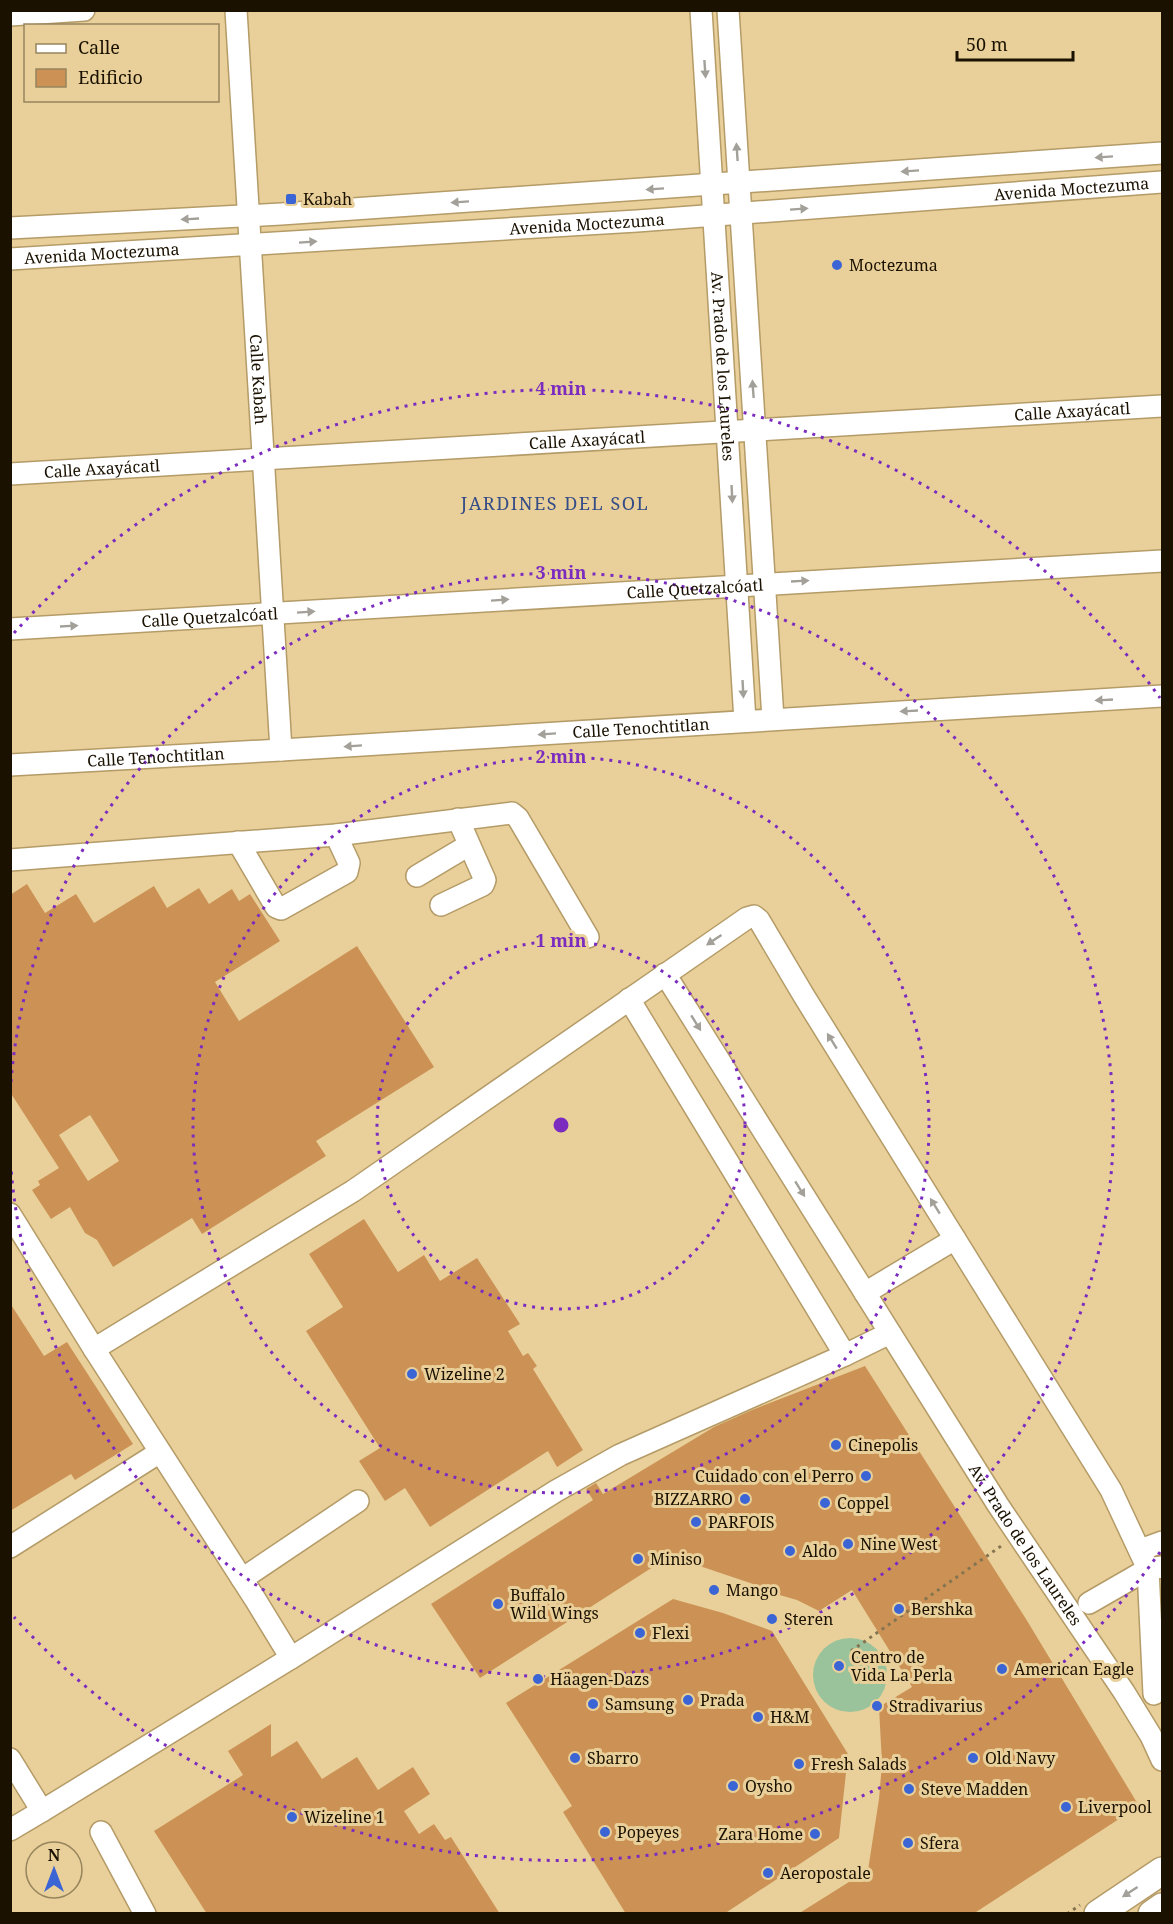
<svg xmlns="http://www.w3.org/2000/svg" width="1173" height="1924" font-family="'Noto Serif',serif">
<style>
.green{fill:#9ac39b}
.building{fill:#cc9255;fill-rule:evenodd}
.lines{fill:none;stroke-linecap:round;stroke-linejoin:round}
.minor-casing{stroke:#b49b67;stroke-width:24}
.major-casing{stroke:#b49b67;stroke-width:30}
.path{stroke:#857450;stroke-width:3;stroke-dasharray:3 4.5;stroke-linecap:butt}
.minor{stroke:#fff;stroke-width:21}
.major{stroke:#fff;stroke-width:27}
.oneway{fill:#a3a099}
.ring{fill:none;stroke:#7b2cbf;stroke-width:3;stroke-dasharray:3 6}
.poi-dot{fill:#3b64d5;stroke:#e9d09a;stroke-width:2}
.labels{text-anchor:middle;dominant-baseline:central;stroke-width:6;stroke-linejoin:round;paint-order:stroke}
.street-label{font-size:16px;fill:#1a1100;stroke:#e9d09a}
.poi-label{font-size:16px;fill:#1a1100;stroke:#e9d09a;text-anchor:start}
.neighbourhood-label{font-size:18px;letter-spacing:1.5px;fill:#354d86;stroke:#e9d09a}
.centre{fill:#7b2cbf;stroke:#e9d09a;stroke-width:3}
.ring-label{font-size:18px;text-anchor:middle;font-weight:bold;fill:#7b2cbf;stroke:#e9d09a;stroke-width:6;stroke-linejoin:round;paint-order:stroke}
</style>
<rect width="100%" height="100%" fill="#e9d09a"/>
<!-- green -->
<circle class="green" cx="850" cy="1675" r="37"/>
<!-- building -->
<g class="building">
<path d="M27,884l18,29 31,-19 18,29 60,-37 13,22 32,-20 10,16 23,-15 7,12 11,-7 30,47 -65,41 24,39 118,-75 77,121 -118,74 10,15 -124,78 -10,-16 -79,49 -16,-27 -12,-7 -15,-26 -19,12 -19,-29 8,-5 -2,-4 21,-13 -49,-76v-197zM90,1115l29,46 -31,20 -29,-46z"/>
<polygon points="364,1219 398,1272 424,1255 440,1281 477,1258 520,1324 508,1331 523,1356 528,1353 537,1366 533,1369 583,1450 557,1467 548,1451 430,1527 405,1488 385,1501 359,1461 380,1448 306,1331 343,1307 309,1254"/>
<polygon points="10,1303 44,1356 67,1342 133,1444 75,1480 71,1474 10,1511"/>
<polygon points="865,1366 1026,1619 1139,1806 973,1914 798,1914 868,1870 879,1799 882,1764 879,1707 912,1687 852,1590 819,1611 797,1600 776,1594 759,1586 670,1556 480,1678 431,1604 593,1500 586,1489 596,1483 603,1494 714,1427 752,1410"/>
<polygon points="673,1599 723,1613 772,1631 848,1754 839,1838 724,1914 626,1914 563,1812 572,1806 506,1703"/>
<polygon points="271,1724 271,1757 297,1741 322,1779 357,1757 378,1790 413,1767 430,1794 404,1811 419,1834 434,1824 445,1840 451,1837 500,1914 207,1914 154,1831 243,1775 228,1751"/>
</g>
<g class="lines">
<defs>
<g id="minor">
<path id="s1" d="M236,10l45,740"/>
<path id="s2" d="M701,10l44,711"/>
<polyline points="728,10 773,719"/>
<polyline points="10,15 84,10"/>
<polyline points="10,228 281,214 1162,153"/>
<path id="s3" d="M10,259l627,-38 525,-39"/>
<path id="s4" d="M10,474l1152,-68"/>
<path id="s5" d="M10,629l1152,-68"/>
<path id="s6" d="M10,765l271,-15 881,-54"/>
<polyline points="238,842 276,907 281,909 347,872 349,863 336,835"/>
<polyline points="10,860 336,835 512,813 518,818 588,937"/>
<polyline points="417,876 469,845"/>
<polyline points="441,905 483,885 485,880 458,819"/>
<path id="s7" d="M665,974l333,531 126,187 27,44 11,24"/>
<polyline points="10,1214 94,1349 255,1599 291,1658 556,1491 620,1455 845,1355 629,999"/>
<polyline points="865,1293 955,1239"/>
<polyline points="94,1349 353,1191 747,918 754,916 759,920 804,996 1111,1490 1148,1569 1154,1694"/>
<polyline points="845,1355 890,1333"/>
<polyline points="10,1547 160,1452"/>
<polyline points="1140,1550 1162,1542"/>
<polyline points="242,1579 358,1501"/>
<polyline points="1089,1603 1148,1569 1162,1567"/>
<polyline points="10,1759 42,1811 10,1830"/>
<polyline points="42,1811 291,1658"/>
<polyline points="101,1832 145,1914"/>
</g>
<g id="major">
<polyline points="1098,1914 1162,1871"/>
<polyline points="1152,1914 1162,1907"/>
</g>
</defs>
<!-- minor casing -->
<use href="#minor" class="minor-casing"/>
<!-- major casing -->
<use href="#major" class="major-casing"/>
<!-- path -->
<g class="path">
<polyline points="851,1651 1004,1544"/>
<polyline points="1067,1914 1080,1905"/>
</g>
<!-- minor -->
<use href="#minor" class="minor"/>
<!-- major -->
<use href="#major" class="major"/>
</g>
<!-- one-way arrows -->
<defs><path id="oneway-solid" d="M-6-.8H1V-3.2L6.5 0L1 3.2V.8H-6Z" transform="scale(1.5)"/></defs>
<g class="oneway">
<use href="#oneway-solid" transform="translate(705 69) rotate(86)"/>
<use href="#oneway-solid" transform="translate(737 152) rotate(-94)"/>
<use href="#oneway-solid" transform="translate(1104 157) rotate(176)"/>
<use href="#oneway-solid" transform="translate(910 171) rotate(176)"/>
<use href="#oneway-solid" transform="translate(655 189) rotate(176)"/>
<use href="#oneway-solid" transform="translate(460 202) rotate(176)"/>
<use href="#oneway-solid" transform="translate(799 209) rotate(-4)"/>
<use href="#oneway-solid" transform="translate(190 219) rotate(177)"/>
<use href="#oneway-solid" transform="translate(308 242) rotate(-4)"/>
<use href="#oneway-solid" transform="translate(753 389) rotate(-94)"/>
<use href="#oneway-solid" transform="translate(732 494) rotate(87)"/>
<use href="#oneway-solid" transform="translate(800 581) rotate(-3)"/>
<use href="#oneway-solid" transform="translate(500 600) rotate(-4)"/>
<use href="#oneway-solid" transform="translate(306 612) rotate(-4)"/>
<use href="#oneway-solid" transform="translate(69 626) rotate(-3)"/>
<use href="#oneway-solid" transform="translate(743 689) rotate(87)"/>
<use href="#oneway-solid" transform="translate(1104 700) rotate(177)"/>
<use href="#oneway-solid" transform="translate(909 711) rotate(177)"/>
<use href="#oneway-solid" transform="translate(547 734) rotate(176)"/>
<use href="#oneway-solid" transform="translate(353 746) rotate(176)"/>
<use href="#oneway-solid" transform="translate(714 940) rotate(146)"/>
<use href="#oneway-solid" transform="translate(696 1023) rotate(58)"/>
<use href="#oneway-solid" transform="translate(832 1041) rotate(-122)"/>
<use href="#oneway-solid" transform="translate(800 1189) rotate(58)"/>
<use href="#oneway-solid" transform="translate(935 1206) rotate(-122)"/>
<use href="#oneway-solid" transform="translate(1130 1892) rotate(147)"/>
</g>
<!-- distance rings -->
<g class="ring">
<circle cx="561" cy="1125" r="184"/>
<circle cx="561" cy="1125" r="368"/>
<path d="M11 1082A552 552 0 1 1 11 1168"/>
<path d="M1160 1552A736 736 0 0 1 14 1617M14 633A736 736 0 0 1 1160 698"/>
</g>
<!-- markers -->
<g class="poi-dot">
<rect x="285" y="193" width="12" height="12" rx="3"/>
<circle cx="837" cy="265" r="6"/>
<circle cx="412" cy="1374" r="6"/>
<circle cx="836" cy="1445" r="6"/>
<circle cx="866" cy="1476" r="6"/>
<circle cx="745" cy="1499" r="6"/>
<circle cx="825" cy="1503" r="6"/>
<circle cx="696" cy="1522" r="6"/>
<circle cx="848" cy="1544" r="6"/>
<circle cx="790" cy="1551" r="6"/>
<circle cx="638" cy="1559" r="6"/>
<circle cx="714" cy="1590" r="6"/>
<circle cx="498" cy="1604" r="6"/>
<circle cx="899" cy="1609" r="6"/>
<circle cx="772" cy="1619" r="6"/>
<circle cx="640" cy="1633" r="6"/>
<circle cx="839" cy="1666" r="6"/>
<circle cx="1002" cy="1669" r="6"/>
<circle cx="538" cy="1679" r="6"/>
<circle cx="688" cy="1700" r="6"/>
<circle cx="593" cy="1704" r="6"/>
<circle cx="877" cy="1706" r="6"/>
<circle cx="758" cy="1717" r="6"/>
<circle cx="575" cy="1758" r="6"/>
<circle cx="973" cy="1758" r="6"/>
<circle cx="799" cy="1764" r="6"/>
<circle cx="733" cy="1786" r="6"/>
<circle cx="909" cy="1789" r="6"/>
<circle cx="1066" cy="1807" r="6"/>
<circle cx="292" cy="1817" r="6"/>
<circle cx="605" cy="1832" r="6"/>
<circle cx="815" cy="1834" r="6"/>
<circle cx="908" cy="1843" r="6"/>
<circle cx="768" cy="1873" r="6"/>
</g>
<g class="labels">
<!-- street labels -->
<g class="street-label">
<text stroke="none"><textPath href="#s3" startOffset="1064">Avenida Moctezuma</textPath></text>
<text stroke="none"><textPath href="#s3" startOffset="578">Avenida Moctezuma</textPath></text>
<text stroke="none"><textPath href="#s3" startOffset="92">Avenida Moctezuma</textPath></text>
<text stroke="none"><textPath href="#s2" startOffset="357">Av. Prado de los Laureles</textPath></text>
<text stroke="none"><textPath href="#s1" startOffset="370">Calle Kabah</textPath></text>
<text stroke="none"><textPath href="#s4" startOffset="1064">Calle Axayácatl</textPath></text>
<text stroke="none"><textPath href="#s4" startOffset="578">Calle Axayácatl</textPath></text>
<text stroke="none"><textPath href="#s4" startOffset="92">Calle Axayácatl</textPath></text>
<text stroke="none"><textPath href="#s5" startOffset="686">Calle Quetzalcóatl</textPath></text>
<text stroke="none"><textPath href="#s5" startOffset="200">Calle Quetzalcóatl</textPath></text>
<text stroke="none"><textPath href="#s6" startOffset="632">Calle Tenochtitlan</textPath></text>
<text stroke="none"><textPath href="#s6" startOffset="146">Calle Tenochtitlan</textPath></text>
<text stroke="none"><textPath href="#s7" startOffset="675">Av. Prado de los Laureles</textPath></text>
</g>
<!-- poi labels -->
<g class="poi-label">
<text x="303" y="199">Kabah</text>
<text x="849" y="265">Moctezuma</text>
<text x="424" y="1374">Wizeline 2</text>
<text x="848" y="1445">Cinepolis</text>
<text x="854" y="1476" text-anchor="end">Cuidado con el Perro</text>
<text x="733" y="1499" text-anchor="end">BIZZARRO</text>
<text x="837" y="1503">Coppel</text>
<text x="708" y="1522">PARFOIS</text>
<text x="860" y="1544">Nine West</text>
<text x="802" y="1551">Aldo</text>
<text x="650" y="1559">Miniso</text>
<text x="726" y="1590">Mango</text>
<text x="510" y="1595">Buffalo<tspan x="510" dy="18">Wild Wings</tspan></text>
<text x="911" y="1609">Bershka</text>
<text x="784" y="1619">Steren</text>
<text x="652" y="1633">Flexi</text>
<text x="851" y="1657">Centro de<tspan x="851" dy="18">Vida La Perla</tspan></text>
<text x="1014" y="1669">American Eagle</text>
<text x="550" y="1679">Häagen-Dazs</text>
<text x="700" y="1700">Prada</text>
<text x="605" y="1704">Samsung</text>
<text x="889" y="1706">Stradivarius</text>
<text x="770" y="1717">H&amp;M</text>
<text x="587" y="1758">Sbarro</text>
<text x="985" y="1758">Old Navy</text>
<text x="811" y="1764">Fresh Salads</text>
<text x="745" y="1786">Oysho</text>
<text x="921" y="1789">Steve Madden</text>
<text x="1078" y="1807">Liverpool</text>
<text x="304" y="1817">Wizeline 1</text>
<text x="617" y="1832">Popeyes</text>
<text x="803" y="1834" text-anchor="end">Zara Home</text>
<text x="920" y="1843">Sfera</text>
<text x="780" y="1873">Aeropostale</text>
</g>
<!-- neighbourhood labels -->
<g class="neighbourhood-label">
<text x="555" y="503">JARDINES DEL SOL</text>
</g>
</g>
<circle cx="561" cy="1125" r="9" class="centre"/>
<g class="ring-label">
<text x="561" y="395">4 min</text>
<text x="561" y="579">3 min</text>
<text x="561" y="763">2 min</text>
<text x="561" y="947">1 min</text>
</g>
<!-- border -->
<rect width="1173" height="1924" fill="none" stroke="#1a1100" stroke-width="24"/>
<!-- legend -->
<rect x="24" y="24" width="195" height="78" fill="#e9d09a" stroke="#96845c" stroke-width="1.5"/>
<rect x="36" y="44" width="30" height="9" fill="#ffffff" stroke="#96845c" stroke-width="1.5"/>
<text x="78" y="54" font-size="18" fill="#1a1100">Calle</text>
<rect x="36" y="69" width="30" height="18" fill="#cc9255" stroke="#96845c" stroke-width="1.5"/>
<text x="78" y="84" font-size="18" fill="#1a1100">Edificio</text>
<!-- north arrow -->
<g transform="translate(54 1870)"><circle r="28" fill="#e9d09a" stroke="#96845c" stroke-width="1.5"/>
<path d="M0-4.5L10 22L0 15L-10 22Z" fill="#3b64d5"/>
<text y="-9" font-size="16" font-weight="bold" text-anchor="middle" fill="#1a1100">N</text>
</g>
<!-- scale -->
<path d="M957 51v9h116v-9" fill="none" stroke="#1a1100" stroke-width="3"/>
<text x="966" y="51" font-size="18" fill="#1a1100" stroke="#e9d09a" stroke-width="4.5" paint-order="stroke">50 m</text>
</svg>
